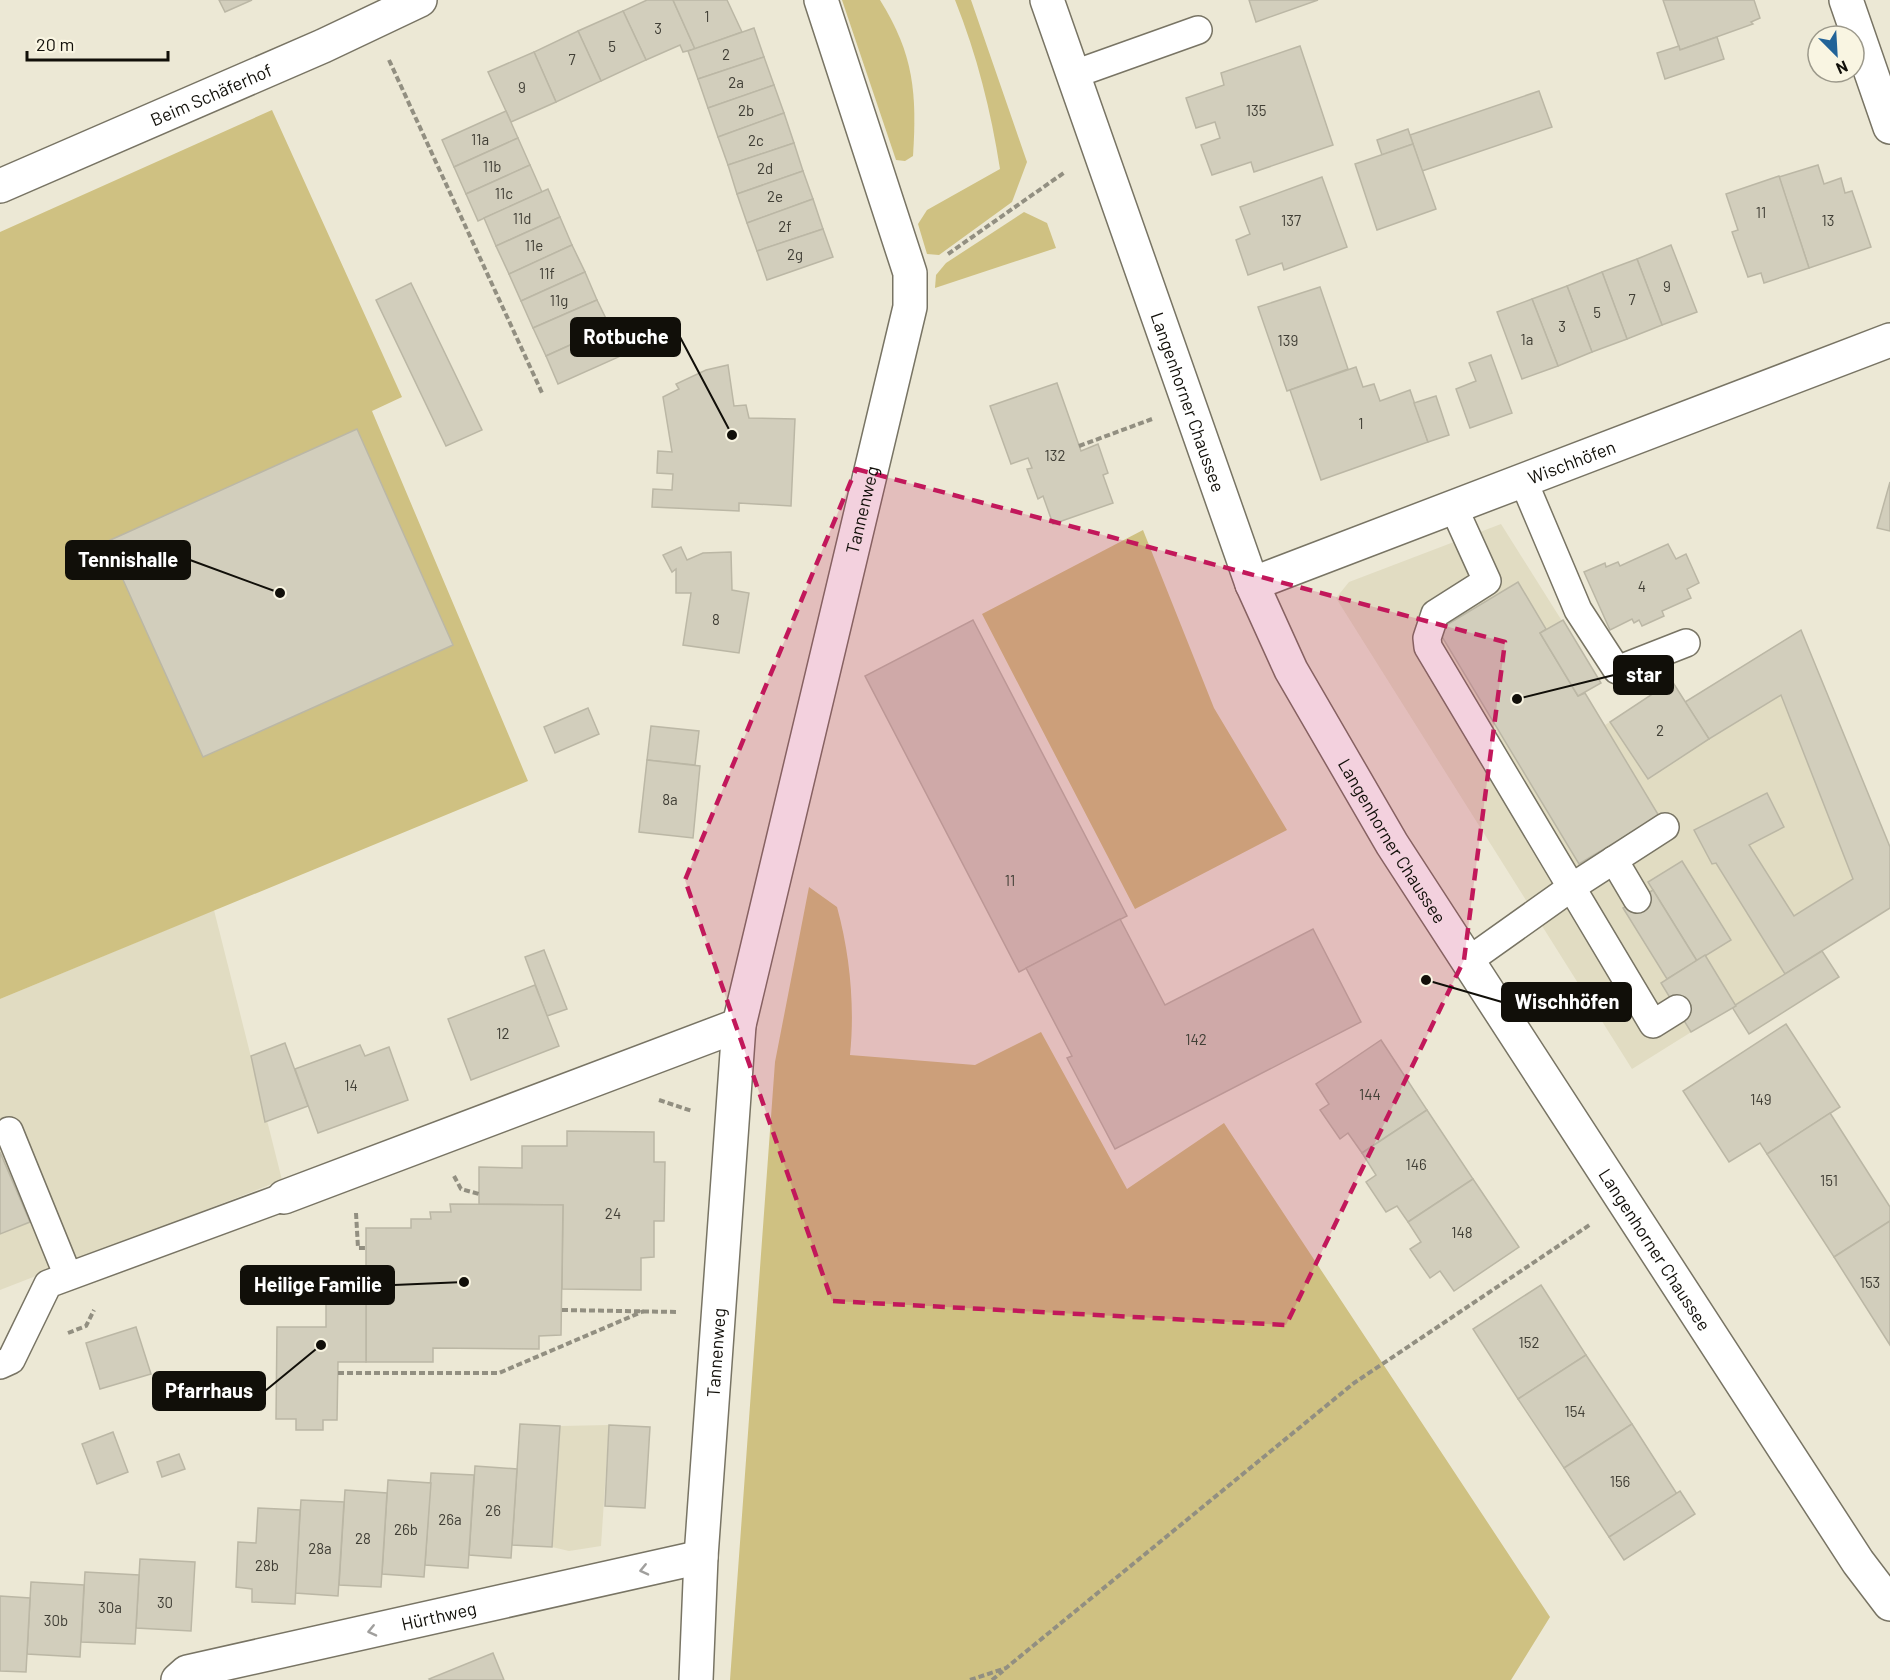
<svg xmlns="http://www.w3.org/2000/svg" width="1890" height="1680" font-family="Barlow,sans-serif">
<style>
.built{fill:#e1dcc2}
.green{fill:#cfc182;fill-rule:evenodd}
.building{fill:#d2cebc;stroke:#bbb7a5;stroke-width:1.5}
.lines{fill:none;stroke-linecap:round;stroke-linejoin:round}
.lane-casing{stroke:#787464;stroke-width:30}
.street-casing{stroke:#787464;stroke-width:36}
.secondary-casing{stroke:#787464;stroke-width:36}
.path{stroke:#928f81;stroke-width:4;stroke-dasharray:6 3;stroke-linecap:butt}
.lane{stroke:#fff;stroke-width:27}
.street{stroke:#fff;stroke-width:33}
.secondary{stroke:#fff;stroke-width:33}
.oneway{stroke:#a09f9d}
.marked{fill:#c2185b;fill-opacity:0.2;stroke:#c2185b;stroke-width:4.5;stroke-dasharray:12 8;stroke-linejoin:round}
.labels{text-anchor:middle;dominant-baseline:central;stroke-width:5;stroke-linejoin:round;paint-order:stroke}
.number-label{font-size:15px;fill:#413f36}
.street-label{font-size:18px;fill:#110f09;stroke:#f9f5e2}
.leader{fill:none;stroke:#110f09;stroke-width:2}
.callout-dot{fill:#110f09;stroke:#f9f5e2;stroke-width:2}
.callout{fill:#110f09;stroke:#110f09;stroke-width:2}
.callout-label{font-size:20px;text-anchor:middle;font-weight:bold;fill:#fff}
</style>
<rect width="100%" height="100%" fill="#ece8d5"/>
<!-- built -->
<g class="built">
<polygon points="1501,524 1601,683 1585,693 1605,725 1672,681 1686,702 1801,630 1890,847 1890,908 1632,1069 1336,598 1349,582"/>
<polygon points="214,910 282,1180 0,1290 0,999"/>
<polygon points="609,1425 601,1546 569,1551 552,1547 560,1426"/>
</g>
<!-- green -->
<g class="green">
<path d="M842,0h38c34,54 37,94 33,156l-8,5 -9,-1z"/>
<path d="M955,0h16l56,162 -15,40 -73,53 -12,-1 -9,-30 9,-14 73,-41c-9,-58 -23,-114 -45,-169z"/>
<path d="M272,110l130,287 -30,14 156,370 -528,218v-767zM357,429l96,216 -250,112 -96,-215z"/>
<polygon points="1024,212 1047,223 1056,248 935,288 936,275 946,263"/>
<polygon points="1143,530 1214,708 1287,830 1135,909 982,614"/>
<path d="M809,887l28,20c13,47 18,100 13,148l125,10 66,-33 86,157 97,-66 326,494 -39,63h-781l45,-618z"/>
</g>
<!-- building -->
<g class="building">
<polygon points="219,0 252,0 225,12"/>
<polygon points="647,0 673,0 695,49 683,52 680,45 646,60 623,11"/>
<polygon points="673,0 727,0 742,32 695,49"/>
<polygon points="1249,0 1318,0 1256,22"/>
<polygon points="1663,0 1754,0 1760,18 1751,22 1753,24 1680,50"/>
<polygon points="623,11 646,60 601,81 578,31"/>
<polygon points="754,28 764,57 698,79 688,51"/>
<polygon points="578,31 601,81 556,102 534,52"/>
<polygon points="1717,37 1724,59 1665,79 1657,53 1679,46 1680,50"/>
<polygon points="1300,46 1333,145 1254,172 1251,162 1212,175 1201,145 1220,138 1215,122 1196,128 1186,98 1224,85 1221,73"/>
<polygon points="534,52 556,102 511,122 488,72"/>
<polygon points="764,57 774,85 708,108 698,79"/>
<polygon points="774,85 784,113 718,137 708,108"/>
<polygon points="1539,91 1552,127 1422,171 1410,135"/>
<polygon points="506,111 518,138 454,167 442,140"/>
<polygon points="784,113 794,143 728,165 718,137"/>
<polygon points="1408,129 1413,144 1382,155 1377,140"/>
<polygon points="518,138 530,165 466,194 454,167"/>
<polygon points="794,143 803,171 737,194 728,165"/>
<polygon points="1413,144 1436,209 1377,230 1355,164"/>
<polygon points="530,165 542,192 478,221 466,194"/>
<polygon points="1818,165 1824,184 1841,178 1845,193 1852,191 1871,247 1809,268 1779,177"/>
<polygon points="803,171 813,199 747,223 737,194"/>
<polygon points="1779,176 1809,268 1764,283 1761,273 1748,277 1732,232 1738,230 1726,194"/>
<polygon points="1322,177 1347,247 1284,270 1282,263 1248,275 1236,240 1250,234 1240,207"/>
<polygon points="548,189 560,217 496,246 484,218"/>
<polygon points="813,199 823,229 757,251 747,223"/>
<polygon points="560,217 572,245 509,274 496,246"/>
<polygon points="823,229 833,257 767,280 757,251"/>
<polygon points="572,245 585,272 521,301 509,274"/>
<polygon points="1671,245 1697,312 1662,325 1637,259"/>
<polygon points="1637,259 1662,325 1627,339 1602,272"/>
<polygon points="585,272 597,300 533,328 521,301"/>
<polygon points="1602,272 1627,339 1592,352 1567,286"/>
<polygon points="411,283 482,430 446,446 376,300"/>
<polygon points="1567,286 1592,352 1558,366 1532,299"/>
<polygon points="1320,287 1348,369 1287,391 1258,307"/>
<polygon points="1532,299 1558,366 1522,379 1497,312"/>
<polygon points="597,300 610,327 546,356 533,328"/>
<polygon points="610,327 623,355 558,384 546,356"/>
<polygon points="1491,355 1512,413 1470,428 1456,389 1476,381 1469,363"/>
<polygon points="728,365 734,406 746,405 749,418 795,419 791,506 739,503 739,511 652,507 653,489 672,490 673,474 657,473 658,451 672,452 663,397 679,389 676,384 706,370"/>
<polygon points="1356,367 1363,387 1374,384 1380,401 1410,390 1428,442 1321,480 1290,390"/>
<polygon points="1057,383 1081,451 1098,444 1108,473 1103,475 1113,503 1053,524 1043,496 1038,499 1027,469 1032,468 1028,458 1011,464 990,406"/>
<polygon points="1436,396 1449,435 1428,442 1414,403"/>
<polygon points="357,429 453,645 203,757 106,542"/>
<polygon points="1890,482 1890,531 1877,528"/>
<polygon points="1668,544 1676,559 1686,554 1699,583 1687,589 1691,598 1662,611 1664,616 1642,626 1639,620 1634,623 1632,619 1610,630 1584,572 1605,563 1606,567 1618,562 1620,566"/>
<polygon points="681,547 687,560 703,553 731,552 732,590 749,593 739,653 683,645 691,593 676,593 676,569 672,572 663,555"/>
<polygon points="1518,582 1546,629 1540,633 1578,696 1585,693 1659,816 1579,864 1438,630"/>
<polygon points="973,620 1127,916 1019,972 865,676"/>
<polygon points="1563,620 1601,683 1578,696 1540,633"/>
<polygon points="1801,630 1890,847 1890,908 1785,974 1716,863 1712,864 1694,830 1767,793 1784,827 1749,845 1794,916 1853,879 1781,695 1709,739 1685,702"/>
<polygon points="1672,681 1709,739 1648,779 1610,722"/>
<polygon points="588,708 599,734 555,753 544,727"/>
<polygon points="651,726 699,731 695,765 647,760"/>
<polygon points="647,760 700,766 693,838 639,832"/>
<polygon points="1682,861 1731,940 1697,961 1648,882"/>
<polygon points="1653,890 1697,961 1667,979 1623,908"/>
<polygon points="1120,919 1165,1005 1313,929 1361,1022 1115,1149 1067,1058 1072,1056 1026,968"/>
<polygon points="544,950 567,1009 547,1016 525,957"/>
<polygon points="1822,951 1839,977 1749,1034 1732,1007"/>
<polygon points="1705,955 1736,1006 1691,1032 1661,983"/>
<polygon points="535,985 559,1046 471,1080 448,1019"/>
<polygon points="1786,1024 1840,1107 1767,1154 1760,1143 1729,1162 1683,1091"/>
<polygon points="1381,1040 1427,1110 1362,1153 1348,1133 1340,1139 1320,1110 1329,1104 1316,1084"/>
<polygon points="285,1043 308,1106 265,1122 251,1056"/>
<polygon points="360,1045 365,1056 389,1047 408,1100 318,1133 295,1069"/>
<polygon points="1427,1110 1473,1179 1408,1222 1397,1206 1386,1212 1366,1182 1376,1175 1362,1153"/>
<polygon points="1830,1113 1890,1207 1890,1221 1834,1257 1767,1154"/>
<polygon points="567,1131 654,1132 654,1162 665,1162 664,1221 654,1221 654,1257 641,1258 641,1290 562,1289 563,1205 479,1204 479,1167 522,1168 522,1146 567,1146"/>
<polygon points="0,1152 30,1222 0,1234"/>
<polygon points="1473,1179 1519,1247 1454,1291 1440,1271 1430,1278 1410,1249 1421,1242 1408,1222"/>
<polygon points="450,1204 563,1205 561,1335 539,1336 539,1349 433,1348 433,1362 366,1362 366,1228 411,1228 411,1219 431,1219 430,1212 451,1212"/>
<polygon points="1890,1221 1890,1345 1834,1257"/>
<polygon points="326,1275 366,1276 366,1362 338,1362 337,1420 323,1420 323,1430 296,1430 296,1419 276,1419 277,1327 326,1327"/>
<polygon points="1541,1285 1586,1355 1518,1399 1473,1329"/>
<polygon points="136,1327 151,1374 100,1389 86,1343"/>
<polygon points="1586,1355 1632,1424 1564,1468 1518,1399"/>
<polygon points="520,1424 560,1426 552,1547 512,1545"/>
<polygon points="1632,1424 1677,1494 1609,1537 1564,1468"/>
<polygon points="609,1425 650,1427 645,1508 605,1506"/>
<polygon points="113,1432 128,1472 97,1484 82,1444"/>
<polygon points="179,1454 185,1469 162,1477 157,1462"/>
<polygon points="475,1466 517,1469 511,1558 469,1555"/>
<polygon points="431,1473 474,1475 468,1568 425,1565"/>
<polygon points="388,1480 431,1483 424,1577 382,1574"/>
<polygon points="345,1490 387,1493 381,1587 339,1585"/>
<polygon points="1680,1491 1695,1514 1624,1560 1609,1537"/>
<polygon points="301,1500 344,1502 338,1596 295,1593"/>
<polygon points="258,1508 300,1510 295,1604 252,1602 252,1589 236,1587 238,1542 256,1543"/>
<polygon points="140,1559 195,1562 191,1631 136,1628"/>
<polygon points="85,1572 139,1575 135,1644 81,1642"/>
<polygon points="31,1582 84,1585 80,1657 27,1654"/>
<polygon points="0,1596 30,1598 26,1672 0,1671"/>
<polygon points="493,1653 504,1680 430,1680 429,1679"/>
</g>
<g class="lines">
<defs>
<g id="lane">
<polyline points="1072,75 1198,30"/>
<polyline points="1523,480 1578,610 1617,670 1686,643"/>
<polyline points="1453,506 1487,581 1435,614 1427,638 1428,647 1653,1024 1677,1009"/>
<polyline points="1614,860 1637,899"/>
<polyline points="1468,961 1572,887 1665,827"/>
<polyline points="9,1131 68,1276"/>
<polyline points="0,1365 11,1360 48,1284 284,1197"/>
</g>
<g id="street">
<polyline points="1846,0 1890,127"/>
<path id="s1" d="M0,186l323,-140 97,-46"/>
<path id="s2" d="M1252,584l638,-244"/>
<polyline points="284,1197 739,1025"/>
<path id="s3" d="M178,1680l9,-8 514,-115"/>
<path id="s4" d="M696,1680l5,-123 38,-532 171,-718v-34l-89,-273"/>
</g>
<g id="secondary">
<path id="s5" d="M1047,0l205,584 39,86 101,174 466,718 32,42"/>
</g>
</defs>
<!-- lane casing -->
<use href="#lane" class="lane-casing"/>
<!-- street casing -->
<use href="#street" class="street-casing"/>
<!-- secondary casing -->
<use href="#secondary" class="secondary-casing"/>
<!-- path -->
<g class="path">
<polyline points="389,60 543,395"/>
<polyline points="948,254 1065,172"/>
<polyline points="1079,446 1152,419"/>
<polyline points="659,1100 692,1111"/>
<polyline points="454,1176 461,1189 479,1194"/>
<polyline points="356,1213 358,1248 367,1248"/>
<polyline points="562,1310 679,1312"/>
<polyline points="68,1333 86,1326 94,1310"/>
<polyline points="338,1373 499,1373 644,1311"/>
<polyline points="970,1680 1006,1668 1354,1383 1591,1224"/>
<polyline points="992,1680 1003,1671"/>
</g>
<!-- lane -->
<use href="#lane" class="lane"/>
<!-- street -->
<use href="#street" class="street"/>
<!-- secondary -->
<use href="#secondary" class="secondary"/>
</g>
<!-- one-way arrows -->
<defs><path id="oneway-chevron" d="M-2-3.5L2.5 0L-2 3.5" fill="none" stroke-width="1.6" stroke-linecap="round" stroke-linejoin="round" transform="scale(1.5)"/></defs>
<g class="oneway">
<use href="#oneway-chevron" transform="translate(644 1570) rotate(167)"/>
<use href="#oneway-chevron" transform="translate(372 1631) rotate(167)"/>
</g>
<!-- marked area -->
<path class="marked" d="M856,469l649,173 -41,318 -178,365 -454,-24 -147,-421z"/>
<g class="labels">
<!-- number labels -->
<g class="number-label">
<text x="707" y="16">1</text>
<text x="658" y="28">3</text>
<text x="612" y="46">5</text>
<text x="726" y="54">2</text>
<text x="572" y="59">7</text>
<text x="736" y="82">2a</text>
<text x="522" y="87">9</text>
<text x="746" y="110">2b</text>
<text x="1256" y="110">135</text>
<text x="480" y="139">11a</text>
<text x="756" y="140">2c</text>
<text x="492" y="166">11b</text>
<text x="765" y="168">2d</text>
<text x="504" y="193">11c</text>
<text x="775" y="196">2e</text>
<text x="1761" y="212">11</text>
<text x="522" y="218">11d</text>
<text x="1291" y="220">137</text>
<text x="1828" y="220">13</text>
<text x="785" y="226">2f</text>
<text x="534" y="245">11e</text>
<text x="795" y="254">2g</text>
<text x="547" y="273">11f</text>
<text x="1667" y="286">9</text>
<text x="1632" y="299">7</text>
<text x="559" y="300">11g</text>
<text x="1597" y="312">5</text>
<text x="1562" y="326">3</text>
<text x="1527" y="339">1a</text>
<text x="1288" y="340">139</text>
<text x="1361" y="423">1</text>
<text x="1055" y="455">132</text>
<text x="1642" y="586">4</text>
<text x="716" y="619">8</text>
<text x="1660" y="730">2</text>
<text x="670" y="799">8a</text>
<text x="1010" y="880">11</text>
<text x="503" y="1033">12</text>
<text x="1196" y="1039">142</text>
<text x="351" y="1085">14</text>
<text x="1370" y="1094">144</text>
<text x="1761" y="1099">149</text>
<text x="1416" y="1164">146</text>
<text x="1829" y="1180">151</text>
<text x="613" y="1213">24</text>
<text x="1462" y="1232">148</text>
<text x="1870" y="1282">153</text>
<text x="1529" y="1342">152</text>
<text x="1575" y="1411">154</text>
<text x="1620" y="1481">156</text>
<text x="493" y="1510">26</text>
<text x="450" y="1519">26a</text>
<text x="406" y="1529">26b</text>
<text x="363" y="1538">28</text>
<text x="320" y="1548">28a</text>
<text x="267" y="1565">28b</text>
<text x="165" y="1602">30</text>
<text x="110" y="1607">30a</text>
<text x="56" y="1620">30b</text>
</g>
<!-- street labels -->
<g class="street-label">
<text stroke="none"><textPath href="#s1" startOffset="230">Beim Schäferhof</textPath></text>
<text stroke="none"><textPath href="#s5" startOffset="426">Langenhorner Chaussee</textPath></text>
<text stroke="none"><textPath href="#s2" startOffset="342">Wischhöfen</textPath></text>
<text stroke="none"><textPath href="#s4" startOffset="1186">Tannenweg</textPath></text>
<text stroke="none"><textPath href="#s5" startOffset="912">Langenhorner Chaussee</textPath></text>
<text stroke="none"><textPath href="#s5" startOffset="1398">Langenhorner Chaussee</textPath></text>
<text stroke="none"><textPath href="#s4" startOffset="328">Tannenweg</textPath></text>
<text stroke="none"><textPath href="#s3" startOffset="270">Hürthweg</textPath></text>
</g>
</g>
<!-- callouts -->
<path class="leader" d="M732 435L680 337M280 593L190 560M1517 699L1614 675M1426 980L1502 1002M464 1282L394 1285M321 1345L265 1391"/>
<g class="callout-dot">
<circle cx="732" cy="435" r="6"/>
<circle cx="280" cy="593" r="6"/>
<circle cx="1517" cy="699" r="6"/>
<circle cx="1426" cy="980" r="6"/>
<circle cx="464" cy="1282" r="6"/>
<circle cx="321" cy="1345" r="6"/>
</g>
<g class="callout">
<rect x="571" y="318" width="109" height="38" rx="6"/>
<rect x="66" y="541" width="124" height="38" rx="6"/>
<rect x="1614" y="656" width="59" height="38" rx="6"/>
<rect x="1502" y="983" width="129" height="38" rx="6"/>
<rect x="241" y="1266" width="153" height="38" rx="6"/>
<rect x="153" y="1372" width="112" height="38" rx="6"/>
</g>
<g class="callout-label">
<text x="626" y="344">Rotbuche</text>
<text x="128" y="567">Tennishalle</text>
<text x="1644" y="682">star</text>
<text x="1567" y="1009">Wischhöfen</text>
<text x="318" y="1292">Heilige Familie</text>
<text x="209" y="1398">Pfarrhaus</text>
</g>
<!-- north arrow -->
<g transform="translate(1836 54) rotate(156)"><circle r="28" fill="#f9f5e2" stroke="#9c998b" stroke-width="1.5"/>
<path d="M0-4.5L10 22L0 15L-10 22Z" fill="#226398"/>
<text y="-9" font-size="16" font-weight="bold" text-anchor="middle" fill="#110f09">N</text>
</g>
<!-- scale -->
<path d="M27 51v9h141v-9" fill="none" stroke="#110f09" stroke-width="3"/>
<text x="36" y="51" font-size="18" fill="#110f09" stroke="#f9f5e2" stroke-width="4.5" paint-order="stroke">20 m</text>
</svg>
